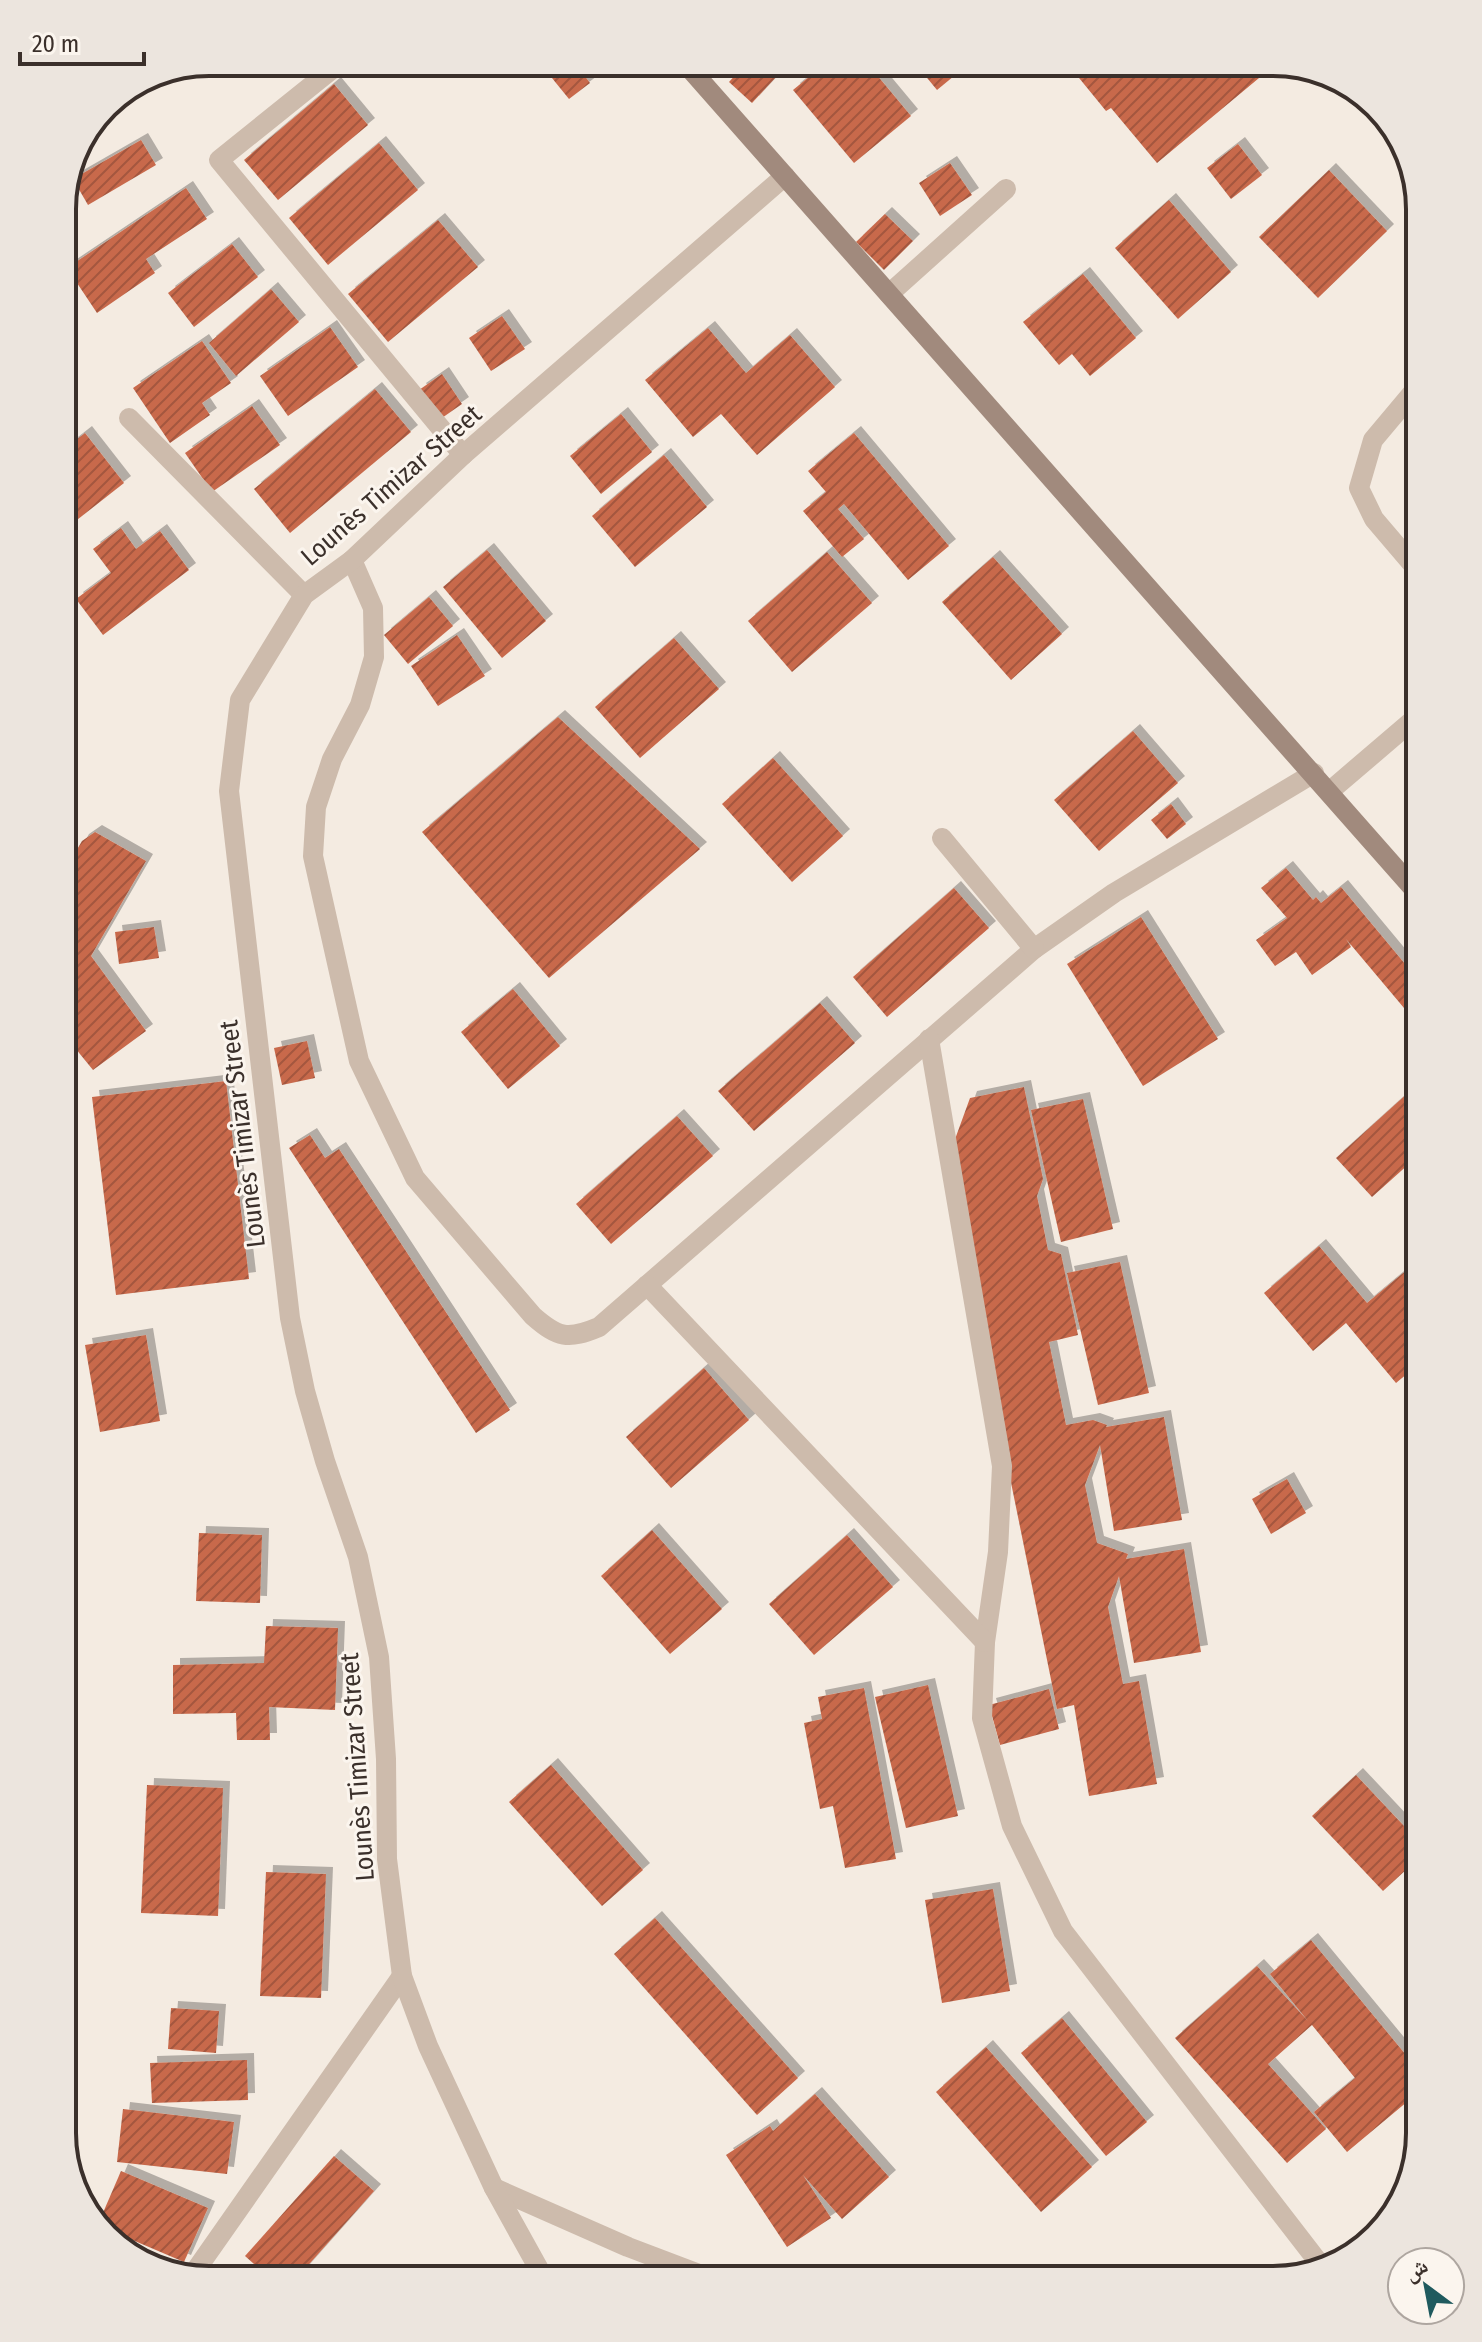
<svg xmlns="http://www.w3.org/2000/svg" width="1482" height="2342" viewBox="0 0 1482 2342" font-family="'Fira Sans Condensed','Noto Naskh Arabic',sans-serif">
  <defs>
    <pattern id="building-hatch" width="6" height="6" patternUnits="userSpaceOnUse" patternTransform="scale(2)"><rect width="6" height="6" fill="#c8694b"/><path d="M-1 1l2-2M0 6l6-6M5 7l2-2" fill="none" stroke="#a4573f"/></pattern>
    <filter id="shadow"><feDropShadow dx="7" dy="-7" stdDeviation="0" flood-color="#0004"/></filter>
  </defs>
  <rect width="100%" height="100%" fill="#f4ebe1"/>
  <g fill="url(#building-hatch)" filter="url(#shadow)">
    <polygon points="238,62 259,62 244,72"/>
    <polygon points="539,62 574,62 590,83 569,99"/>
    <polygon points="747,62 762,62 777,76 752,103 729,82"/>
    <polygon points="827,62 866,62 911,116 854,163 793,90"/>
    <polygon points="914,62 971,62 937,90"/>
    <polygon points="1066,62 1256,62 1265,73 1157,163 1111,108 1106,111"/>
    <polygon points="334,84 368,125 278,200 244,160"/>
    <polygon points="141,140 156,165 88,205 73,179"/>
    <polygon points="379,143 418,190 328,265 289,218"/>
    <polygon points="1238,144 1262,175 1231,199 1207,168"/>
    <polygon points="950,163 972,195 940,216 919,183"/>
    <polygon points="1329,170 1387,231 1318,298 1259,237"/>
    <polygon points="186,188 207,219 146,259 155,273 97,313 67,268"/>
    <polygon points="1169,200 1231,272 1178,319 1115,248"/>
    <polygon points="885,214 913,241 884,270 856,242"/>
    <polygon points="438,220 478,267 388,342 348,294"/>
    <polygon points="232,244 258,277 194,327 168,293"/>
    <polygon points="1083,274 1136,338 1090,376 1072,354 1059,365 1023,322"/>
    <polygon points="271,289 299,322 236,376 209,343"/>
    <polygon points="502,316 525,349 491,371 469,338"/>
    <polygon points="330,327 358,367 288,416 260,376"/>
    <polygon points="708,328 746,373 790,335 835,387 757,455 721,414 693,437 645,380"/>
    <polygon points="202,341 231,383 202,403 210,415 170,443 133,388"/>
    <polygon points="442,374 462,404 439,420 419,390"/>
    <polygon points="375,389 411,432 290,533 254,489"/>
    <polygon points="252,406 280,445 212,492 185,453"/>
    <polygon points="621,414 652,452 601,494 570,456"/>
    <polygon points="85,433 124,483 68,527 62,520 62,451"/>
    <polygon points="854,433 949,546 908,580 844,504 838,509 864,539 842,557 803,511 826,492 808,471"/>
    <polygon points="664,455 707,507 635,567 592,516"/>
    <polygon points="121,528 136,549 160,531 189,570 103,635 76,599 111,573 93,549"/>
    <polygon points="487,550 546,621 502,658 443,587"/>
    <polygon points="827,552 872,603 792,672 748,621"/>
    <polygon points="993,557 1062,634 1011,680 942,602"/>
    <polygon points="429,597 453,626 408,664 384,635"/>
    <polygon points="457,635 485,676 438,706 411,666"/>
    <polygon points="674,638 719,689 640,758 595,707"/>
    <polygon points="558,717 700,849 549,978 422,832"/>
    <polygon points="1133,731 1178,783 1099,851 1054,800"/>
    <polygon points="773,758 843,836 792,882 722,804"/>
    <polygon points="1171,804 1186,824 1167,839 1151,820"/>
    <polygon points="95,832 146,861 91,956 146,1031 93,1070 62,1032 62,875 82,841"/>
    <polygon points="1286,868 1313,900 1316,897 1321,903 1341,887 1420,982 1420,1027 1346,939 1351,947 1312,975 1296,952 1275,966 1256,940 1287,918 1261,888"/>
    <polygon points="954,888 989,928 887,1017 853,977"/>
    <polygon points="1141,917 1218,1039 1143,1086 1067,964"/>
    <polygon points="154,927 159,958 119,964 115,932"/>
    <polygon points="513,989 560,1046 508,1089 461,1032"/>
    <polygon points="820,1003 855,1043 754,1131 718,1091"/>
    <polygon points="307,1041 315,1078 282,1085 274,1048"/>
    <polygon points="226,1081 249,1279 116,1295 92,1097"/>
    <polygon points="1420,1082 1420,1154 1372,1197 1336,1158"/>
    <polygon points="1024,1087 1043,1179 1037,1196 1048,1250 1061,1254 1078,1335 1049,1342 1066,1425 1093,1420 1107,1425 1106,1427 1164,1417 1182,1520 1114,1531 1100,1445 1085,1485 1097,1543 1128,1554 1126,1559 1184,1549 1201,1652 1134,1663 1119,1576 1108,1607 1123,1684 1139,1681 1157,1784 1089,1796 1074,1705 1057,1709 978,1320 950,1153 970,1098"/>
    <polygon points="1083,1099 1113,1229 1061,1242 1031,1110"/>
    <polygon points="677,1116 713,1156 611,1244 576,1204"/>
    <polygon points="310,1135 325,1158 339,1149 510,1410 476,1433 289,1148"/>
    <polygon points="1319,1246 1367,1303 1420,1259 1420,1363 1396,1383 1346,1323 1313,1351 1264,1293"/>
    <polygon points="1120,1262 1149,1393 1098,1405 1067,1273"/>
    <polygon points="146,1335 160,1421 100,1432 85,1345"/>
    <polygon points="704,1368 749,1420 671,1488 626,1437"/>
    <polygon points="1287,1479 1306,1513 1271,1534 1252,1499"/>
    <polygon points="652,1530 722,1609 670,1654 601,1576"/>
    <polygon points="199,1533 262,1535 260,1603 196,1601"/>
    <polygon points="847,1535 893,1587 814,1655 769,1604"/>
    <polygon points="266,1626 338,1628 335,1710 269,1707 270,1740 237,1740 236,1713 173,1714 173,1665 264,1663"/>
    <polygon points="928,1685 958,1816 906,1828 875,1697"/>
    <polygon points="864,1688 896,1859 845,1868 833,1806 820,1809 804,1723 822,1719 818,1697"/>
    <polygon points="1049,1689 1059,1729 1000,1745 989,1705"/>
    <polygon points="551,1765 643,1870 602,1906 509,1802"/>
    <polygon points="1356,1775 1420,1843 1420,1857 1383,1891 1312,1816"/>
    <polygon points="147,1785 223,1788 218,1916 141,1913"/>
    <polygon points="266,1872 326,1874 321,1998 260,1996"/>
    <polygon points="993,1889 1010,1991 942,2003 925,1900"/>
    <polygon points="655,1918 798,2078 757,2115 614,1954"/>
    <polygon points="1311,1940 1420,2072 1420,2091 1347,2152 1314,2112 1355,2078 1312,2025 1268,2064 1326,2129 1287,2163 1175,2038 1257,1966 1308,2021 1270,1974"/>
    <polygon points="171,2008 219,2011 216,2053 168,2049"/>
    <polygon points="1062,2018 1147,2122 1106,2156 1021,2053"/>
    <polygon points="986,2047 1092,2167 1041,2212 936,2092"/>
    <polygon points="247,2060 248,2100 152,2103 150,2063"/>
    <polygon points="815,2094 889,2177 842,2219 803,2175 831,2218 787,2247 726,2155 770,2126 773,2131"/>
    <polygon points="123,2109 234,2122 227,2174 117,2162"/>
    <polygon points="334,2156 374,2191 295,2280 272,2280 245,2256"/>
    <polygon points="121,2171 208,2208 184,2262 102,2227 99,2222"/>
  </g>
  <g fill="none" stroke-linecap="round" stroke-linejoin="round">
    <g stroke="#cdbbac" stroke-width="20">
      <polyline points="341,62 219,160 463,455"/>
      <polyline points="889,294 1006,189"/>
      <polyline points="129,418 304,595"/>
      <path d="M 352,560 L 373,608 L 374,657 L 360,705 L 332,759 L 316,807 L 313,856 L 359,1061 L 415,1178 L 533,1316 C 558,1338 568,1340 599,1327 L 1034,949 L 1114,893 L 1314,773"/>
      <polyline points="1420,573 1374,519 1359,488 1373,440 1420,384"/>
      <polyline points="1330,791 1420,714"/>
      <polyline points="942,838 1034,949"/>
      <polyline points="929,1039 1002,1466 998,1552 985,1642 982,1718 1012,1826 1063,1931 1323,2268"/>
      <polyline points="647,1285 985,1642"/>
      <polyline points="494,2188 628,2247 715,2280"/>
      <polyline points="191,2277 402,1976"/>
      <polyline points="545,2280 494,2188 428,2046 402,1976 387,1859 386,1759 379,1657 358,1557 325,1461 305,1391 290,1318 229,791 240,700 304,595 352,560 463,455 785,176"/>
    </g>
    <polyline stroke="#a18a7d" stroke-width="20" points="684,62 1420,896"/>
  </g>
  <g text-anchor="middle" stroke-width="6" stroke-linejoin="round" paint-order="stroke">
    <g font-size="26" fill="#3b302b" stroke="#fbf5ee">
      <text transform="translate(391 485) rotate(-41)" y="9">Lounès Timizar Street</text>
      <text transform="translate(242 1134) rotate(-97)" y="9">Lounès Timizar Street</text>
      <text transform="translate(357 1767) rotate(-94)" y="9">Lounès Timizar Street</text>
    </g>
  </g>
  <path d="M0 0H1482V2342H0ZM209 76H1273A133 133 0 0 1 1406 209V2133A133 133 0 0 1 1273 2266H209A133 133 0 0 1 76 2133V209A133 133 0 0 1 209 76Z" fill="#ece5de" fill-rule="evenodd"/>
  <path fill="none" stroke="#3b302b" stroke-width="4" d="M209 76H1273A133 133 0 0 1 1406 209V2133A133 133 0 0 1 1273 2266H209A133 133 0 0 1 76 2133V209A133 133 0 0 1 209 76Z"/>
  <g transform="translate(1426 2286) rotate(328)"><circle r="38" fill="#fbf5ee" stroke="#aea6a0" stroke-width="2"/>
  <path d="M0-6L14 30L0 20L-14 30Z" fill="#1f5a5e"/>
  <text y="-12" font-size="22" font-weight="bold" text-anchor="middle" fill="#3b302b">ش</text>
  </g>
  <path d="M20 52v12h124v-12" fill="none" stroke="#3b302b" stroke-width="4"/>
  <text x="32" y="52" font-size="24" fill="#3b302b" stroke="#fbf5ee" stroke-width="6" paint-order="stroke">20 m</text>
</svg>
